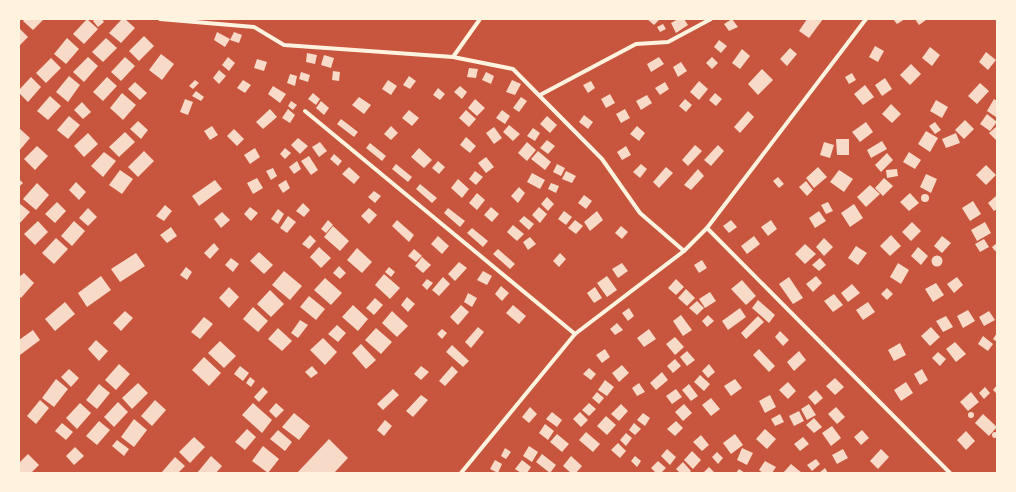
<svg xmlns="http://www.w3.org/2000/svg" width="1016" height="492" viewBox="0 0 1016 492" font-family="Rubik,sans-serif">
  <rect width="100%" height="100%" fill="#c8553d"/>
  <g fill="#f7dbc8">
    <polygon points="25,19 44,19 33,30 23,21"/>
    <polygon points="87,19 98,29 84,44 73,34"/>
    <polygon points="95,19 102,19 104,22 98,27 93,21"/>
    <polygon points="122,19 125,19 135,28 121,43 109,33"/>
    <polygon points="647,19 660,19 654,25"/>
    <polygon points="678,19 684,19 688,25 676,33 671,23"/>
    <polygon points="732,19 738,27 729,31 724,24"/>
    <polygon points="807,19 823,19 809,38 799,31"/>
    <polygon points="893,19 905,19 897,24"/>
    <polygon points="915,19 926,19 926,20 919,25"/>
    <polygon points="663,24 666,29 660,32 657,27"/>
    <polygon points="19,28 28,37 19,46"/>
    <polygon points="217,32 230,39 225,47 214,40"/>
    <polygon points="234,32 242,35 239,43 230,40"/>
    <polygon points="144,36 154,46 139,61 129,51"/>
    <polygon points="67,38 79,49 66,64 54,54"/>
    <polygon points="106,38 117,48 103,62 92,52"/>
    <polygon points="719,40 727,46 721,53 714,47"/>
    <polygon points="875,46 884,51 878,62 869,57"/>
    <polygon points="930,47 940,55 932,66 922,58"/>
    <polygon points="790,48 797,54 787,66 780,59"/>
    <polygon points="742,49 750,56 740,69 732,63"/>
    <polygon points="986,52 996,60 988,70 979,62"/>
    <polygon points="307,53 317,55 315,64 306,62"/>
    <polygon points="161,54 174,64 162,80 149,70"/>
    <polygon points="324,55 334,58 331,68 321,65"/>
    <polygon points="88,57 98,66 84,82 73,72"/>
    <polygon points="125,57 135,66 121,81 111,72"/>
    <polygon points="228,57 235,63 229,71 222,65"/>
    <polygon points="659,57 664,64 651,72 647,64"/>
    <polygon points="712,57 718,63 712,69 706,63"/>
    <polygon points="51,58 61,68 46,83 36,73"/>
    <polygon points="257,59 267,62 264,71 254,68"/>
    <polygon points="681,62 687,71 678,77 673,67"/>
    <polygon points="911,64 921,74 910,85 900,75"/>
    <polygon points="469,68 478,69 476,78 467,77"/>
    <polygon points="762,69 773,80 758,95 748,84"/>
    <polygon points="219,70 226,76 219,84 213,78"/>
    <polygon points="333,71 340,72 339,81 332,80"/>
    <polygon points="301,72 310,75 308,82 299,79"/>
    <polygon points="486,72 494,76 491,84 482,80"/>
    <polygon points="852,73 856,80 849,84 845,77"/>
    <polygon points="290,74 297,76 295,86 287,83"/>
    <polygon points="69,76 80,85 68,102 56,92"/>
    <polygon points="409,76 416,81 410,89 403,85"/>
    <polygon points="31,77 41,87 28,102 19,93 19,90"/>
    <polygon points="107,77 117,86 103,101 93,92"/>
    <polygon points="885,78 892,89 882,96 875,85"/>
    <polygon points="195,80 199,83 193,89 189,86"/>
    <polygon points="243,80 251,85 245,93 237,88"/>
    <polygon points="388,80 397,86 391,95 382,89"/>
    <polygon points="512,80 521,84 515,95 506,92"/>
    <polygon points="591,81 595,88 588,93 583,85"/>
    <polygon points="699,81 708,89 699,100 690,92"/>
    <polygon points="135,82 147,93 140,100 128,89"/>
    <polygon points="665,82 669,89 660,95 655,88"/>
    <polygon points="980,83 989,91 977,104 968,96"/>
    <polygon points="865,85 874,97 863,105 854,94"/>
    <polygon points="273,86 286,94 280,103 268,94"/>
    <polygon points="460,86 467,92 462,99 454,92"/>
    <polygon points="438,88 445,94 440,100 433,95"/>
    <polygon points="196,91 204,97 201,101 192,96"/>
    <polygon points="122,93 136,105 123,120 110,108"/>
    <polygon points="313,93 320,99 316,105 308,99"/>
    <polygon points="715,93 722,99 716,106 709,100"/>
    <polygon points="610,94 615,103 606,108 601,99"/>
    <polygon points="647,95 652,103 641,110 636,101"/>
    <polygon points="50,96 61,106 48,120 37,111"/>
    <polygon points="359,97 371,105 364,114 352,105"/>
    <polygon points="521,97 527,101 519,112 513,108"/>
    <polygon points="185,99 193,102 188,115 180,112"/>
    <polygon points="475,99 485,108 477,116 468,108"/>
    <polygon points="685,99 692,105 686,112 679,106"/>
    <polygon points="994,99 997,101 996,117 987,111"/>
    <polygon points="936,100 948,107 942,118 930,111"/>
    <polygon points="291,101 297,105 293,110 288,106"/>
    <polygon points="321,101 329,108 324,115 316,108"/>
    <polygon points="82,102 91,112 83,119 74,110"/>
    <polygon points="891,104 901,114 892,123 882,114"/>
    <polygon points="270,109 277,117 263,129 256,122"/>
    <polygon points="288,109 295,115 290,123 282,118"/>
    <polygon points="625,109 630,118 621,123 616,114"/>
    <polygon points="409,110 419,118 412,126 402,118"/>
    <polygon points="466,110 476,119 469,127 459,118"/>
    <polygon points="502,110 510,116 505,124 496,118"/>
    <polygon points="748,111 754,117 740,133 734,127"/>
    <polygon points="987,114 997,122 990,131 980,124"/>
    <polygon points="584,115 593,122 588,129 579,122"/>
    <polygon points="69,116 80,125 68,139 57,130"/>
    <polygon points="547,116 557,125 550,133 540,124"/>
    <polygon points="341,119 358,132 354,137 337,124"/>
    <polygon points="965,120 974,129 964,139 955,130"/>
    <polygon points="138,121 148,130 141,139 130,129"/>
    <polygon points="866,122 873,132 860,142 852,132"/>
    <polygon points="935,122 941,130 935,134 929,126"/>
    <polygon points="509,125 520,134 513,141 503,132"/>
    <polygon points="212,126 218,135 210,140 204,131"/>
    <polygon points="391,126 398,133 391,140 384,134"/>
    <polygon points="637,126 645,133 639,141 630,134"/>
    <polygon points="997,126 997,141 989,133"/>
    <polygon points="494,127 502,138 494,144 486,133"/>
    <polygon points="19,128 30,138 19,151"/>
    <polygon points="533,128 540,133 535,141 527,136"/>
    <polygon points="234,129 244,139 237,146 227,136"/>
    <polygon points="926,131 938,138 930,152 918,144"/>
    <polygon points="125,132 135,142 119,157 109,147"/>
    <polygon points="88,133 98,144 84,157 74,146"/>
    <polygon points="956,133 960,143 946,148 942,139"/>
    <polygon points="466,137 476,146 470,153 460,145"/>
    <polygon points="298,138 308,146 300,154 291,145"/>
    <polygon points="836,139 849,139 849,155 837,155"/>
    <polygon points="547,140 555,146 548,154 540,148"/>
    <polygon points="882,141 887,149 871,158 867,150"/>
    <polygon points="320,142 327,151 319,157 312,147"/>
    <polygon points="527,142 536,150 527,161 518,153"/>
    <polygon points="824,142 834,145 830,158 820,155"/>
    <polygon points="370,143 386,156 382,161 366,148"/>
    <polygon points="695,145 702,151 688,166 682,160"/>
    <polygon points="718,145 724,151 711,166 704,160"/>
    <polygon points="37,146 48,156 35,170 24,159"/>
    <polygon points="626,146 631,155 622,160 617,152"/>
    <polygon points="255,148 260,157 250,164 244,155"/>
    <polygon points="285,148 291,153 285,159 280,154"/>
    <polygon points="419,148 432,160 424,168 411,157"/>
    <polygon points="144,151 154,161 138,177 128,167"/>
    <polygon points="538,151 551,162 545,170 531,159"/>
    <polygon points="104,152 116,161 103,177 91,166"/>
    <polygon points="909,152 921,160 915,169 903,162"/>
    <polygon points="887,153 893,160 881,172 875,165"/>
    <polygon points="334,154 342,161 338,166 330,159"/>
    <polygon points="309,156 318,170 311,175 301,161"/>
    <polygon points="486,157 494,167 486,173 478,163"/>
    <polygon points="297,161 301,169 294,174 289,167"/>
    <polygon points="438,161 445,167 439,174 432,168"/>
    <polygon points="396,164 412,177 408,182 392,169"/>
    <polygon points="557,164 565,168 561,176 553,172"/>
    <polygon points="641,164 647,169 640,178 633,172"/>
    <polygon points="986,165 996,175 986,185 976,175"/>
    <polygon points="349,167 360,177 354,184 342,174"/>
    <polygon points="666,167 673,173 659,188 653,182"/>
    <polygon points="818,167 827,177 814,188 806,178"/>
    <polygon points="273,168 277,176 271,180 266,171"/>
    <polygon points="698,169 704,176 691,190 684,185"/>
    <polygon points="897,169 898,176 887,178 886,170"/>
    <polygon points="120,170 133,179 122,194 109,185"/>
    <polygon points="839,170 853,179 844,192 830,182"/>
    <polygon points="475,171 483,177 476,185 469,179"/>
    <polygon points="566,171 576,176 572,183 562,179"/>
    <polygon points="532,173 545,180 540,189 527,182"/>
    <polygon points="926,174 937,179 931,193 920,187"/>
    <polygon points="778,177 784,184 779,188 773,181"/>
    <polygon points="257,178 263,188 253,194 247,183"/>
    <polygon points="884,178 893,186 883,196 875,188"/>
    <polygon points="19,179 23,183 19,187"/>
    <polygon points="458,179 469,189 462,198 451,188"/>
    <polygon points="215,180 222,189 199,206 192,196"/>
    <polygon points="286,180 290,188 283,193 278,185"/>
    <polygon points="806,181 813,190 807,196 799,187"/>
    <polygon points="76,182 86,192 79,200 69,190"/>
    <polygon points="37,183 49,195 36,210 23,199"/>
    <polygon points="551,183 559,186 556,193 548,189"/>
    <polygon points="420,184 437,198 432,203 416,189"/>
    <polygon points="870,185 880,194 866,207 857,197"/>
    <polygon points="519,187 525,193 518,203 511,196"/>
    <polygon points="374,191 381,196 375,203 368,197"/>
    <polygon points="477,193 485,200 477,210 469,203"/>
    <polygon points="910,193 919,203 909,211 900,202"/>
    <circle cx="925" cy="198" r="4"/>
    <polygon points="584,195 592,201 586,209 578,203"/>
    <polygon points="996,196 997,197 997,209 994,211 988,203"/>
    <polygon points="547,197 554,204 548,211 541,204"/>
    <polygon points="973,201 981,214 970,221 962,208"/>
    <polygon points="57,202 66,211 55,223 45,214"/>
    <polygon points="828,202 833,211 826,214 821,205"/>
    <polygon points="19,203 30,212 19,224"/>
    <polygon points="303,203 310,210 304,217 296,211"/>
    <polygon points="854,204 863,218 850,227 841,213"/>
    <polygon points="165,205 172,211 164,221 156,216"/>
    <polygon points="250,207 258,213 251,221 244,214"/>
    <polygon points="491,207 499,214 492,222 484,215"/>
    <polygon points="539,207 547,214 540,223 532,215"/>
    <polygon points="88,208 97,217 88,226 79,218"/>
    <polygon points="369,208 377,215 369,224 361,216"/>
    <polygon points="448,208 465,221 460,227 444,213"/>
    <polygon points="278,209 284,214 278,224 271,219"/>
    <polygon points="564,211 572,217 566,225 558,219"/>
    <polygon points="597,211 603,220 590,231 584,222"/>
    <polygon points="819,211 826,221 815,228 809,218"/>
    <polygon points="222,212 230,220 221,228 214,219"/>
    <polygon points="288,216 296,222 287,233 280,228"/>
    <polygon points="524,216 534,224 529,230 519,221"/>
    <polygon points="328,220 333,225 326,233 321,229"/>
    <polygon points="397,220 414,235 409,242 392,226"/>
    <polygon points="575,220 583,226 576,234 568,228"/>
    <polygon points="731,220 737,227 729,233 723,226"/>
    <polygon points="771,220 777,229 768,236 761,227"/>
    <polygon points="38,221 48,232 35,245 24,234"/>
    <polygon points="74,221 85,231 72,246 61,236"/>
    <polygon points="912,222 921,231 911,241 902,232"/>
    <polygon points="985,222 991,233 977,241 971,230"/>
    <polygon points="513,225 524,234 517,241 507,232"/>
    <polygon points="333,226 349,241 340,251 324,237"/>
    <polygon points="621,226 628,232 622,239 615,233"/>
    <polygon points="171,227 177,236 167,243 160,235"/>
    <polygon points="472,228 488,241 483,247 467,233"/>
    <polygon points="310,235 316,241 309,249 302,244"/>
    <polygon points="891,235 901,246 890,256 880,246"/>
    <polygon points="438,236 449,246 442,254 431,244"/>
    <polygon points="754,236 760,244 747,254 741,246"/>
    <polygon points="942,236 951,243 942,253 934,246"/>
    <polygon points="530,237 536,244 528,250 523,242"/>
    <polygon points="56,238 68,249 54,264 42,253"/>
    <polygon points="824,238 833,247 824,256 816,247"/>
    <polygon points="984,239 989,247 980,252 975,244"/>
    <polygon points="214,243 219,249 210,259 204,253"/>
    <polygon points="997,243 997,250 995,251 992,247"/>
    <polygon points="805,244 816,254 805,264 795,254"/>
    <polygon points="856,246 867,253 858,265 848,258"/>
    <polygon points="319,247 331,258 321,268 310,257"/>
    <polygon points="918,247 928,256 921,265 911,256"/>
    <polygon points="357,248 372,262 362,273 347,260"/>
    <polygon points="414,249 422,256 416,262 408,256"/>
    <polygon points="498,249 515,264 510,269 493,254"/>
    <polygon points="259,252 273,265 264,274 250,261"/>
    <polygon points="136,253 145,266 120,282 111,269"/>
    <polygon points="560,253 566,259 559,267 553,261"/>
    <circle cx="937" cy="261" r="5.5"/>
    <polygon points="422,257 431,265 423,273 415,266"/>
    <polygon points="231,258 239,264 233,272 225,265"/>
    <polygon points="820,258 826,265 819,271 812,265"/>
    <polygon points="702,260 707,268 699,273 694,265"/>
    <polygon points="459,262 467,268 455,281 448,274"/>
    <polygon points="622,263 628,271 618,278 612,269"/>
    <polygon points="898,263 909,270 901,284 890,277"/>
    <polygon points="339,266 346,273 340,279 333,273"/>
    <polygon points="186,267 192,272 187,280 180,275"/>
    <polygon points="389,267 395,272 391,277 385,272"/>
    <polygon points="284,271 302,286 290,300 272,285"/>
    <polygon points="483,271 492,276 487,285 477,280"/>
    <polygon points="24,273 34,283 21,298 19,296 19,277"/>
    <polygon points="384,274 400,288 390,299 375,285"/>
    <polygon points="101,276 111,290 87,307 78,293"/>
    <polygon points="607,276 617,290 607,297 597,283"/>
    <polygon points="816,276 822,283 813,292 806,284"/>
    <polygon points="443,277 450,284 439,296 432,290"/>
    <polygon points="789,277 803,298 793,304 779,284"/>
    <polygon points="957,277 963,285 954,293 947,284"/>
    <polygon points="325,278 342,293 331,305 314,290"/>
    <polygon points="427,279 433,283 427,290 422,285"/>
    <polygon points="676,279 684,287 676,295 668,288"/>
    <polygon points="742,280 756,296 746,305 731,289"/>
    <polygon points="936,283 944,295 933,302 925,289"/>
    <polygon points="852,284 860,293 848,302 841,293"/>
    <polygon points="501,286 509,293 502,301 495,294"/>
    <polygon points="229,287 239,297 229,308 219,298"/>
    <polygon points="595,287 602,298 594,303 587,293"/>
    <polygon points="887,288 893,294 887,300 881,294"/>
    <polygon points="686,289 695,298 687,306 678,298"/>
    <polygon points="270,290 284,304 271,317 257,304"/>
    <polygon points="710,292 716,301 705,308 699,299"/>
    <polygon points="468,293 477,298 472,307 464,302"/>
    <polygon points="834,294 843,305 833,312 824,301"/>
    <polygon points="309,296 325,309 316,320 300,307"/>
    <polygon points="407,297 415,304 408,312 401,305"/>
    <polygon points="375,298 383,305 374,315 366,308"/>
    <polygon points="758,300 775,315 769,323 752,308"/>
    <polygon points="697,301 704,308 697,315 689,308"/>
    <polygon points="65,302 75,314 55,331 45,319"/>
    <polygon points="868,302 875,312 863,320 856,310"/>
    <polygon points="353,305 368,319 358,331 342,317"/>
    <polygon points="461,305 469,312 458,325 450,317"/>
    <polygon points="513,305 526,316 519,324 506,313"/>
    <polygon points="253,307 268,321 258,332 243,319"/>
    <polygon points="629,308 634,316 628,321 622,313"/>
    <polygon points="740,308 746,317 728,330 722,321"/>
    <polygon points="968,310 975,321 963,328 957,316"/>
    <polygon points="125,311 133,318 121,331 113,323"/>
    <polygon points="392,311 408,326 397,337 382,323"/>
    <polygon points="989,311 995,320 984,326 979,317"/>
    <polygon points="681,315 692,330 683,336 673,321"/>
    <polygon points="708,315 714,321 707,327 702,321"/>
    <polygon points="758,316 764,322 746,339 741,333"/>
    <polygon points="946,316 953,327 943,332 936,321"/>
    <polygon points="204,317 213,324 200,339 191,332"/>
    <polygon points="300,320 308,325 298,338 291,333"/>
    <polygon points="617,323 623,330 615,335 610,329"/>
    <polygon points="337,325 346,333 338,342 328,334"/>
    <polygon points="478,327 484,332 471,348 465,342"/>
    <polygon points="931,327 940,337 930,346 921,336"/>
    <polygon points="278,328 292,341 282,351 268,339"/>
    <polygon points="376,328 392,342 381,354 365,340"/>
    <polygon points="442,329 447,333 442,339 437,334"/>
    <polygon points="649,329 656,339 644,347 637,338"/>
    <polygon points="33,330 40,340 20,355 19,353 19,340"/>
    <polygon points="780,331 789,340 783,346 775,337"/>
    <polygon points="997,333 997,342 993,339"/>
    <polygon points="983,336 993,344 988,351 978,344"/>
    <polygon points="675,337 684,347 675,355 666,344"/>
    <polygon points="323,338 337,352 325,365 310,350"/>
    <polygon points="96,340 108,351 99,361 88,349"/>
    <polygon points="220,341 236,356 224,368 208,353"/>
    <polygon points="955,342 966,354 956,362 946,349"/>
    <polygon points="900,343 906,355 894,361 888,350"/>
    <polygon points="361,344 376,360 366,369 352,353"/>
    <polygon points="452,345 469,361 463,367 446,352"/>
    <polygon points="605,349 610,357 602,363 596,355"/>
    <polygon points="759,349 775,366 769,372 753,355"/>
    <polygon points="687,351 695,360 687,366 680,357"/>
    <polygon points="799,351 806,360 794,371 787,362"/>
    <polygon points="938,352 946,359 940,366 932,358"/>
    <polygon points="204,357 221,373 209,386 192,370"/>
    <polygon points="675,359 681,366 673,373 667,366"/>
    <polygon points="119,364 130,374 116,390 105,380"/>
    <polygon points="709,364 715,372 708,378 702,371"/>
    <polygon points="622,365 629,373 619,382 612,373"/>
    <polygon points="240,366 249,373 243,381 234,374"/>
    <polygon points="312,366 318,373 311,378 305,372"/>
    <polygon points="421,366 429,372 421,380 414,374"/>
    <polygon points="452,366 458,372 445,386 439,381"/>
    <polygon points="589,368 596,374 591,380 583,374"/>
    <polygon points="69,369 79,378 71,387 61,377"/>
    <polygon points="922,369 928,380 920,385 914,374"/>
    <polygon points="662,372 668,380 656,390 650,383"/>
    <polygon points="700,375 710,384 704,391 694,382"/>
    <polygon points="250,377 255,381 251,387 246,383"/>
    <polygon points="835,378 844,387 835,395 826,386"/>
    <polygon points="56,379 68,389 54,407 42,398"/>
    <polygon points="735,379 742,388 731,396 724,386"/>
    <polygon points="605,380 614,387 607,396 598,390"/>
    <polygon points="788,382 796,391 788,399 779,390"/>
    <polygon points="906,382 913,393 901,401 894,390"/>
    <polygon points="138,383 148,393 132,409 122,398"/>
    <polygon points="639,383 645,392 637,396 632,388"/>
    <polygon points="99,384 110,393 97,409 86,400"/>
    <polygon points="689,384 698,396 691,401 682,390"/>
    <polygon points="997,385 997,394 993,390"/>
    <polygon points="263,387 268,392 259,402 254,397"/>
    <polygon points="985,387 990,393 984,399 979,393"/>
    <polygon points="393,389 399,395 383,410 377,404"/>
    <polygon points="676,389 682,397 672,404 666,396"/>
    <polygon points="816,390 823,398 815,405 808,397"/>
    <polygon points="597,392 604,398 599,404 592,398"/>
    <polygon points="971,392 979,402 968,411 960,402"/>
    <polygon points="421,395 428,400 413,417 406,411"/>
    <polygon points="770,395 776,407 765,413 759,401"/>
    <polygon points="711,398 720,409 711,416 702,405"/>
    <polygon points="40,400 49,408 36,424 27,416"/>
    <polygon points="155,400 166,410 152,426 141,416"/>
    <polygon points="118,402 128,412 114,427 104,417"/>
    <polygon points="80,403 91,413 77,429 66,418"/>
    <polygon points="253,403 272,420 262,433 242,415"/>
    <polygon points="276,403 284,410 276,418 269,411"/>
    <polygon points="589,403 596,409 589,416 582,410"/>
    <polygon points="621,404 628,411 619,421 611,414"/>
    <polygon points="684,404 692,413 683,421 675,412"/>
    <polygon points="809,404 816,415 807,420 801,409"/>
    <polygon points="530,407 537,414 529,423 522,417"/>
    <polygon points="836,407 845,417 837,424 828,414"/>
    <polygon points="799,411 804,421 794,426 789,416"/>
    <circle cx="971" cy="415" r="3"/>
    <polygon points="552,412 562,420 557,427 546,419"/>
    <polygon points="580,412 588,420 581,427 573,419"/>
    <polygon points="294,413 310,426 299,440 282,427"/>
    <polygon points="643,413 650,418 645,426 637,420"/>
    <polygon points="780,414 784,422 775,426 771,419"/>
    <polygon points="983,414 997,427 989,436 975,423"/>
    <polygon points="606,416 616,425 607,435 597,426"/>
    <polygon points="814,418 822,427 814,433 806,425"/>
    <polygon points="134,419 147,430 134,447 121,437"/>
    <polygon points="385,420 392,426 384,436 377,430"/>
    <polygon points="99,421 110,430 97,445 86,436"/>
    <polygon points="676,421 683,428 675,436 667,429"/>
    <polygon points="62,423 73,432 66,440 55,431"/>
    <polygon points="634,423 641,429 635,435 629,430"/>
    <polygon points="545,424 554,431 548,440 539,433"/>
    <polygon points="832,426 841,438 831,446 822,433"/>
    <polygon points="247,429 256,437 245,450 235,442"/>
    <polygon points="765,429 776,439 767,449 756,439"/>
    <polygon points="278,430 292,442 285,451 270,439"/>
    <polygon points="862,430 869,438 861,445 854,437"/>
    <polygon points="966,431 975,441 966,450 957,440"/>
    <polygon points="586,432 600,444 593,452 579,440"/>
    <circle cx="995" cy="435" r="3"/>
    <polygon points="626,433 632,438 626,446 620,440"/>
    <polygon points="557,434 569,444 562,452 550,442"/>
    <polygon points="735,434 743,445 731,454 723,443"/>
    <polygon points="701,435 709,445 702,451 693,442"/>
    <polygon points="194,437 205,447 190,463 179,452"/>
    <polygon points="803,437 809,444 800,451 794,444"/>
    <polygon points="329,439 348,458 334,473 297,473"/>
    <polygon points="117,440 129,449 124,456 112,446"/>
    <polygon points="618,443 626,451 620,458 611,450"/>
    <polygon points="263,446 279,459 268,473 252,461"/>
    <polygon points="529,446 538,452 532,462 523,456"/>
    <polygon points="75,447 84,456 74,465 66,456"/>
    <polygon points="505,448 511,452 506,459 501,456"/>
    <polygon points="742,448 753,453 747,465 737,460"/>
    <polygon points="667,449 676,457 670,465 661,456"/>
    <polygon points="843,449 848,458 837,464 832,455"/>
    <polygon points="881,449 889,457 878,469 870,461"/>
    <polygon points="692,451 701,460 693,469 684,460"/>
    <polygon points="717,452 723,458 718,464 712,457"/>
    <polygon points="28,454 39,465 31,473 19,473 19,463"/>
    <polygon points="542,454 556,465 550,473 536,462"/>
    <polygon points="211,456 222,466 216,473 197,473"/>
    <polygon points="571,456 582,466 576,473 571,473 563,466"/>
    <polygon points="635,456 641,461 637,467 631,461"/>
    <polygon points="175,457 185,466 178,473 161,473"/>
    <polygon points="816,459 820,464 812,471 807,465"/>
    <polygon points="495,460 502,464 498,473 490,469"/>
    <polygon points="522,460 531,467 527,473 521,473 515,469"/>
    <polygon points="658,461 666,468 661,473 656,473 651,468"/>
    <polygon points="765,461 776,467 772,473 763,473 759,470"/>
    <polygon points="683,462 691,471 689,473 680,473 676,469"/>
    <polygon points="791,464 802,473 783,473"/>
    <polygon points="709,467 715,473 703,473"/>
    <polygon points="825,468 828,473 819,473"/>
    <polygon points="739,469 745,473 736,473"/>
  </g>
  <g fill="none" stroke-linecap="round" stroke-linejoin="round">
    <g stroke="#fff3e0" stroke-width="4">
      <polyline points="160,19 254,27 284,45 453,57 513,69 602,159 640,213 684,251"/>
      <polyline points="453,57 480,19"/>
      <polyline points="540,95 636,44 668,42 711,19"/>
      <polyline points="305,111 575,334"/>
      <polyline points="707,228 950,473"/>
      <polyline points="461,473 575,334 684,251 707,228 866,19"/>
    </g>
  </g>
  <rect width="1016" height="492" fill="none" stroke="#fff3e0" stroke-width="40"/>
</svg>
